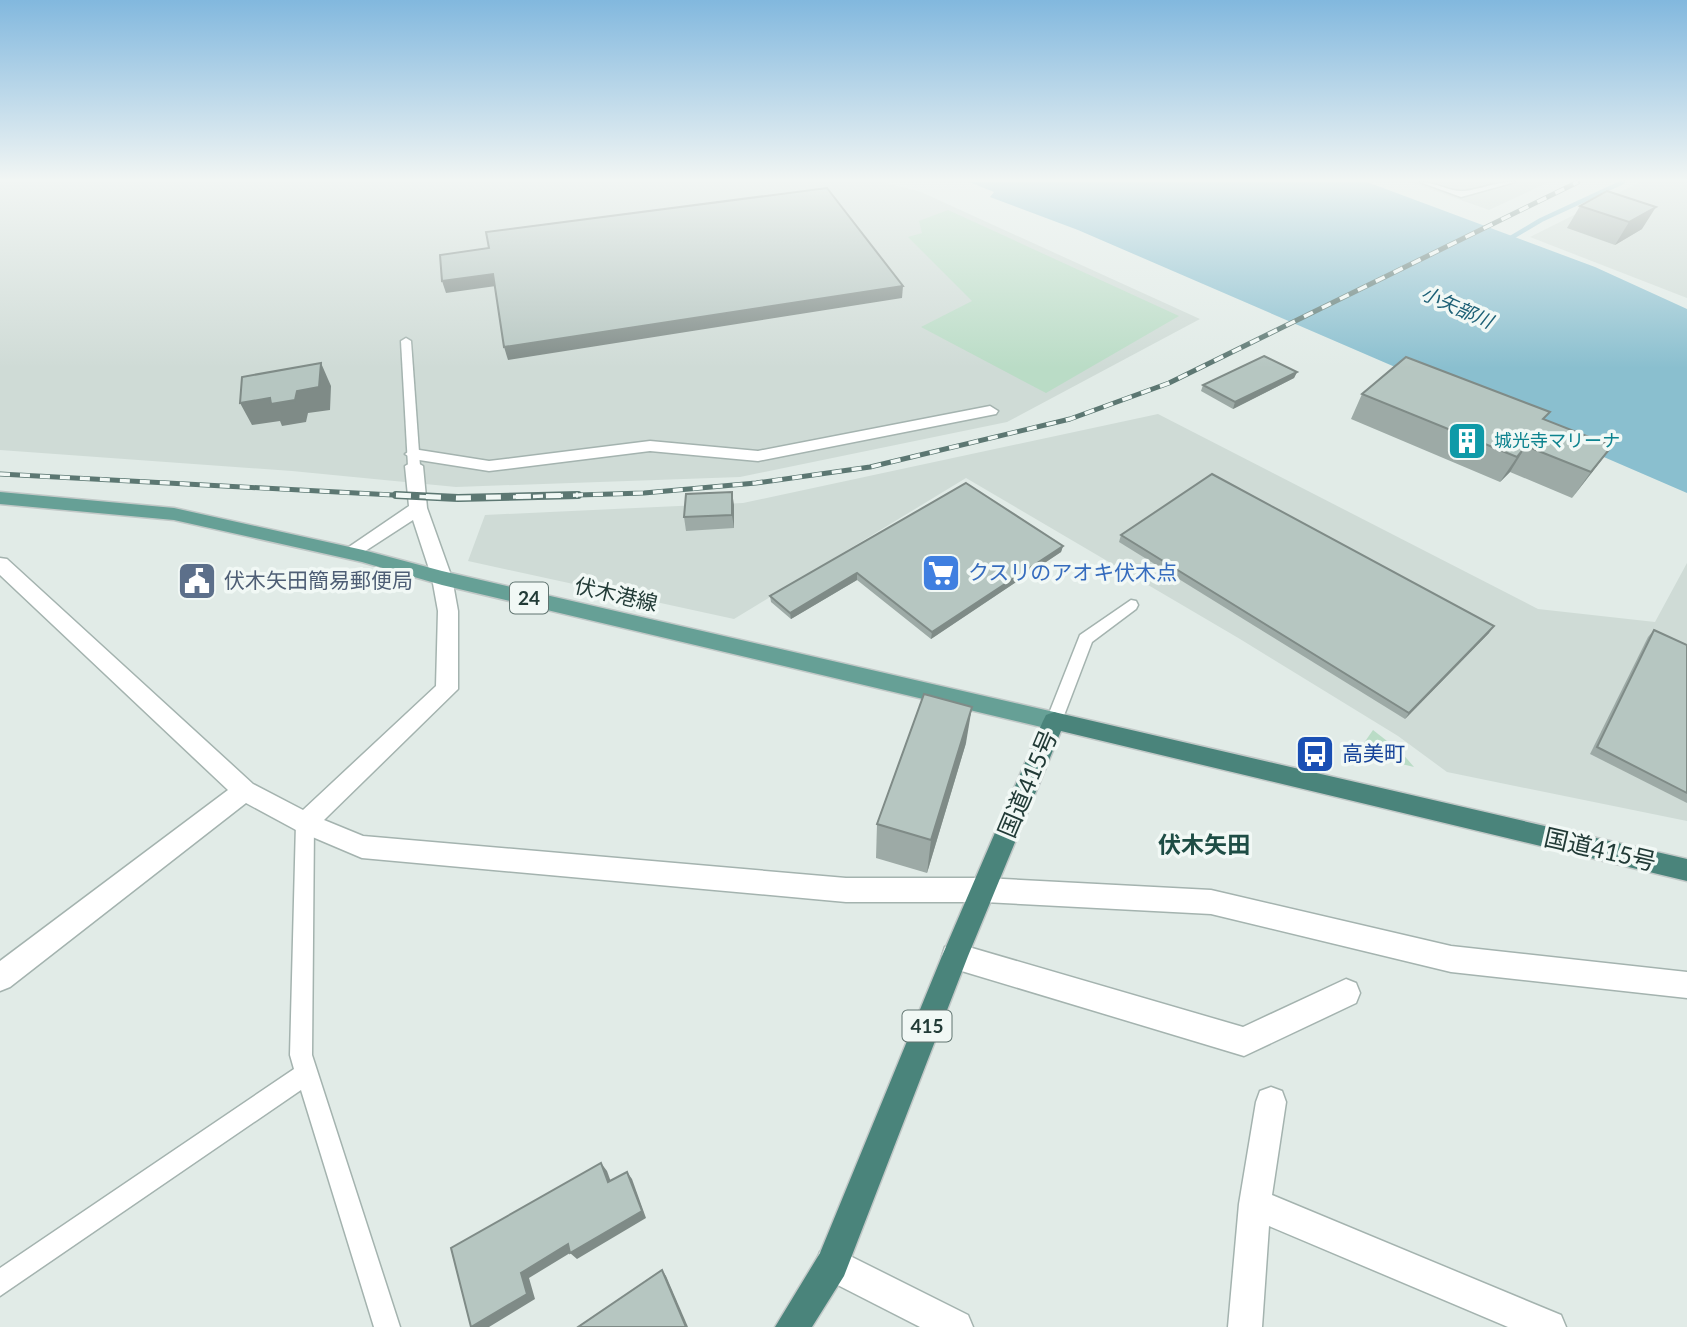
<svg xmlns="http://www.w3.org/2000/svg" width="1687" height="1327" viewBox="0 0 1687 1327" font-family="Lato,'Noto Sans JP',sans-serif">
  <rect width="100%" height="100%" fill="#e1ebe7"/>
  <g fill="#cfdbd6">
    <polygon points="0,182 883,182 921,192 1200,319 1007,422 740,477 456,487 292,471 0,450"/>
    <polygon points="1410,182 1549,182 1489,210"/>
    <polygon points="1640,182 1687,182 1687,298 1530,237"/>
    <polygon points="1158,414 1538,609 1655,622 1687,563 1687,821 1447,772 1398,736 1240,639 966,478 734,619 468,561 485,515 743,503"/>
  </g>
  <g fill="#badcc6">
    <polygon points="948,210 1179,316 1046,393 921,327 972,301 908,237 922,233 919,221"/>
    <polygon points="1373,730 1401,752 1414,767 1357,753"/>
  </g>
  <polygon fill="#8abfcf" points="969,182 1367,182 1595,267 1687,309 1687,493 1078,230 990,197 994,192"/>
  <g fill="none" stroke-linecap="round" stroke-linejoin="round">
    <polyline stroke="#8abfcf" stroke-width="4.5" points="1504,242 1541,220 1623,182"/>
    <g stroke="#a4b3af" stroke-width="3">
      <g id="service">
        <path d="M 1420,182 C 1435,182 1450,192 1464,191 C 1482,189 1497,181 1515,182 L 1461,197 Z"/>
        <polygon points="406,338 411,341 420,466 414,470 408,466 401,341"/>
        <polygon points="1131,600 1136,601 1138,605 1136,609 1092,642 1060,726 1048,726 1046,721 1080,635"/>
        <polygon points="305,815 311,817 314,823 312,1055 400,1327 374,1327 301,1090 0,1296 0,1268 294,1069 290,1055 296,823 299,817"/>
      </g>
    </g>
    <g stroke="#a4b3af" stroke-width="3">
      <polygon id="pedestrian" points="990,406 998,411 996,414 758,461 650,451 489,471 413,459 405,454 413,449 489,461 650,441 758,451"/>
    </g>
    <g stroke="#a4b3af" stroke-width="3">
      <g id="minor">
        <polygon points="414,461 423,466 427,508 452,578 458,611 458,689 324,820 363,836 846,878 984,878 1211,890 1451,946 1687,972 1687,998 1451,972 1211,914 984,902 846,902 362,858 296,830 246,803 10,987 0,991 0,961 228,790 0,575 0,558 7,559 253,784 303,810 436,686 438,611 432,578 413,520 356,557 342,557 340,553 409,506 405,466"/>
        <polygon points="955,943 1243,1027 1346,979 1356,983 1360,993 1356,1003 1244,1056 955,969 945,965 942,956 945,947"/>
        <polygon points="1271,1087 1282,1091 1286,1102 1272,1195 1561,1315 1566,1327 1508,1327 1269,1226 1262,1327 1228,1327 1239,1204 1256,1102 1260,1091"/>
        <polygon points="832,1247 968,1315 973,1327 920,1327 820,1276 815,1264 820,1252"/>
      </g>
    </g>
    <g stroke="#c1c8c7" stroke-width="3">
      <polygon id="primary" points="0,492 174,508 363,550 442,571 1054,712 1062,715 1065,721 1062,727 1054,730 442,585 362,562 174,520 0,504"/>
    </g>
    <g stroke="#c1c8c7" stroke-width="3">
      <polygon id="trunk" points="1054,712 1687,859 1687,881 1061,731 968,956 844,1276 812,1327 775,1327 820,1253 942,956 1043,721 1046,715"/>
    </g>
    <use href="#service" fill="#fff" fill-rule="evenodd"/>
    <use href="#pedestrian" fill="#fff" fill-rule="evenodd"/>
    <use href="#minor" fill="#fff" fill-rule="evenodd"/>
    <use href="#primary" fill="#66a096" fill-rule="evenodd"/>
    <use href="#trunk" fill="#4a847b" fill-rule="evenodd"/>
    <g stroke="#5c7772" stroke-width="5">
      <g id="rail-far1">
        <polyline points="0,474 430,497"/>
        <polyline points="513,497 644,493 756,483 870,467 1070,419 1169,383 1578,182"/>
      </g>
    </g>
    <g stroke="#5c7772" stroke-width="8">
      <polyline id="rail" points="396,495 458,498 578,495"/>
    </g>
    <use href="#rail-far1" stroke="#f1f8f5" stroke-width="3.5" stroke-dasharray="10" stroke-linecap="butt"/>
    <use href="#rail" stroke="#f1f8f5" stroke-width="5" stroke-dasharray="15" stroke-linecap="butt"/>
  </g>
  <g fill="#9daaa6">
    <polygon points="1607,191 1642,229 1615,245 1567,228 1580,206"/>
    <polygon points="1297,372 1294,378 1233,409 1201,391 1203,385"/>
    <polygon points="1362,394 1545,420 1593,471 1572,498 1510,472 1500,482 1351,419"/>
    <polygon points="966,483 1063,546 1061,552 931,639 857,580 791,619 771,602 770,596"/>
    <polygon points="734,505 734,528 686,531 684,517"/>
    <polygon points="1121,535 1489,633 1405,719 1119,542"/>
    <polygon points="1654,630 1687,645 1687,803 1590,754 1648,637"/>
    <polygon points="966,743 927,873 876,858 877,824"/>
  </g>
  <g fill="#7f8b87">
    <polygon points="1656,207 1642,229 1615,245 1629,222"/>
    <polygon points="493,274 496,286 446,293 442,281"/>
    <polygon points="903,286 902,298 508,360 504,347"/>
    <polygon points="321,363 331,386 330,410 308,413 306,422 282,426 280,421 252,425 240,403 297,391"/>
    <polygon points="1297,372 1294,378 1233,409 1235,402"/>
    <polygon points="1526,446 1510,472 1500,482 1517,457"/>
    <polygon points="1612,446 1593,471 1572,498 1591,472"/>
    <polygon points="732,492 734,505 734,528 732,515"/>
    <polygon points="1063,546 1061,552 931,639 932,632"/>
    <polygon points="857,573 857,580 791,619 790,613"/>
    <polygon points="1494,626 1489,633 1405,719 1409,713"/>
    <polygon points="972,707 966,743 927,873 931,840"/>
    <polygon points="601,1163 607,1171 614,1190 608,1182"/>
    <polygon points="627,1172 632,1179 646,1218 577,1259 570,1253 529,1278 535,1299 489,1327 472,1327 521,1273"/>
    <polygon points="662,1270 666,1276 688,1327 686,1327"/>
  </g>
  <g fill="#b6c6c1" stroke="#7f8b87" stroke-width="2">
    <polygon points="827,188 903,286 504,347 493,274 442,281 440,255 489,248 486,232"/>
    <polygon points="1607,191 1656,207 1629,222 1580,206"/>
    <polygon points="1264,356 1297,372 1235,402 1203,385"/>
    <polygon points="1406,357 1550,412 1543,419 1612,446 1591,472 1526,446 1517,457 1362,394"/>
    <polygon points="321,363 319,387 297,391 295,400 271,404 270,398 240,403 242,377"/>
    <polygon points="1212,474 1494,626 1409,713 1121,535"/>
    <polygon points="966,483 1063,546 932,632 857,573 790,613 770,596"/>
    <polygon points="732,492 732,515 684,517 686,494"/>
    <polygon points="1654,630 1687,645 1687,793 1597,747"/>
    <polygon points="924,694 972,707 931,840 877,824"/>
    <polygon points="601,1163 608,1182 627,1172 642,1211 570,1253 568,1244 521,1273 527,1294 471,1327 451,1248"/>
    <polygon points="662,1270 686,1327 578,1327"/>
  </g>
  <linearGradient id="sky" x2="0" y2="1"><stop stop-color="#82b8de"/><stop offset="0.49" stop-color="#f2f6f4"/><stop offset="1" stop-color="#f2f6f4" stop-opacity="0"/></linearGradient>
  <rect width="1687" height="368" fill="url(#sky)"/>
  <defs>
    <g id="building-square" transform="scale(2.0125)"><rect x="-9" y="-9" width="18" height="18" rx="4" fill="#0f9aa8" stroke="#f1f8f5"/><path d="M-4-6H4V6H1V3H-1V6H-4ZM-2.5-4.3h1.7v1.8h-1.7ZM.8-4.3h1.7v1.8H.8ZM-2.5-1h1.7V.8h-1.7ZM.8-1h1.7V.8H.8Z" fill="#fff"/></g>
    <g id="supermarket-square" transform="scale(2.0125)"><rect x="-9" y="-9" width="18" height="18" rx="4" fill="#3f7fe0" stroke="#f1f8f5"/><path d="M-6-5.5h2.5l.6 2H6L4.5 2H-2.5L-4.4-4H-6ZM-1.5 3.2a1.3 1.3 0 1 0 .1 0ZM3 3.2a1.3 1.3 0 1 0 .1 0Z" fill="#fff"/></g>
    <g id="civic-square" transform="scale(2.0125)"><rect x="-9" y="-9" width="18" height="18" rx="4" fill="#5c6f8a" stroke="#f1f8f5"/><path d="M-.6-6.5H3V-4.5H.6V-3L4-1V1h2V6H-6V1h2V-1L-.6-3ZM-1.2 2.5V6h2.4V2.5Z" fill="#fff"/></g>
    <g id="bus-square" transform="scale(2.0125)"><rect x="-9" y="-9" width="18" height="18" rx="4" fill="#1a4fb4" stroke="#f1f8f5"/><path d="M-5-6H5V4H4V6H2V4H-2V6H-4V4H-5ZM-3.5-4V0h7V-4ZM-3.5 1.2v1.5H-2V1.2ZM2 1.2v1.5H3.5V1.2Z" fill="#fff"/></g>
  </defs>
  <g fill-rule="evenodd">
    <use href="#building-square" x="1467" y="441"/>
    <use href="#supermarket-square" x="941" y="573"/>
    <use href="#civic-square" x="197" y="581"/>
    <use href="#bus-square" x="1315" y="754"/>
  </g>
  <g text-anchor="middle" stroke-width="7" stroke-linejoin="round" paint-order="stroke">
    <g font-size="18" fill="#0d838f" stroke="#f1f8f5" text-anchor="start">
      <text x="1494" y="447">城光寺マリーナ</text>
    </g>
    <g font-size="19" font-style="italic" fill="#1d6076" stroke="#f1f8f5">
      <text transform="translate(1457 307) rotate(24)" y="7">小矢部川</text>
    </g>
    <g fill="#f1f8f5" stroke="#607470" stroke-width="2">
      <rect x="510" y="582.5" width="38" height="31" rx="5"/>
      <rect x="902.5" y="1010.5" width="49" height="31" rx="5"/>
    </g>
    <g font-size="19" font-weight="bold" fill="#223b37">
      <text x="529" y="605">24</text>
      <text x="927" y="1033">415</text>
    </g>
    <g font-size="21" fill="#366cbe" stroke="#f1f8f5" text-anchor="start">
      <text x="968" y="580">クスリのアオキ伏木点</text>
    </g>
    <g font-size="21" fill="#4e5e75" stroke="#f1f8f5" text-anchor="start">
      <text x="224" y="588">伏木矢田簡易郵便局</text>
    </g>
    <g font-size="21" fill="#223b37" stroke="#f1f8f5">
      <text transform="translate(616 595) rotate(13)" y="7">伏木港線</text>
    </g>
    <g font-size="21" fill="#164399" stroke="#f1f8f5" text-anchor="start">
      <text x="1342" y="761">高美町</text>
    </g>
    <g font-size="23" font-weight="bold" fill="#1e4d45" stroke="#f1f8f5">
      <text x="1204" y="853">伏木矢田</text>
    </g>
    <g font-size="24" fill="#223b37" stroke="#f1f8f5">
      <text transform="translate(1028 784) rotate(-67)" y="8">国道415号</text>
      <text transform="translate(1600 850) rotate(13)" y="8">国道415号</text>
    </g>
  </g>
</svg>
